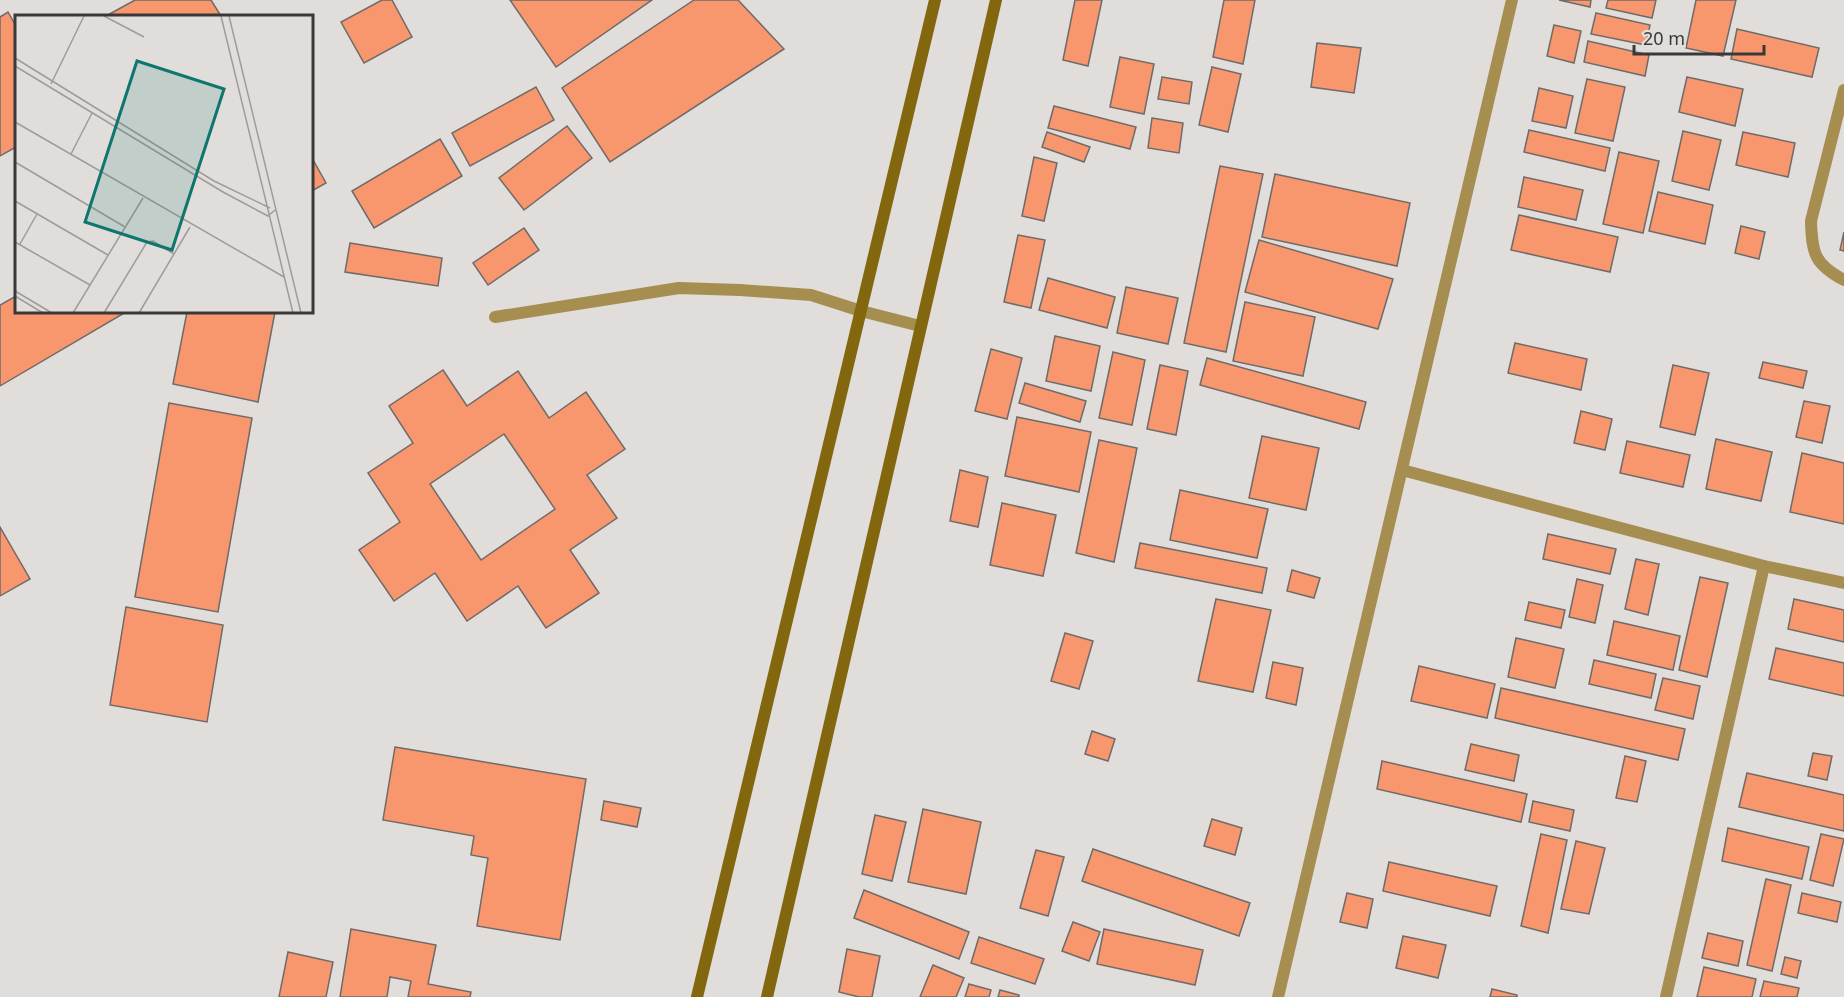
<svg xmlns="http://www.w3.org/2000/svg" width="1844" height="997" viewBox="0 0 1844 997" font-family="'Noto Sans',sans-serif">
  <rect width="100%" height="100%" fill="#e1dddb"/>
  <g fill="#f8966e" stroke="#6e6b69" stroke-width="1.5" fill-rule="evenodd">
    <polygon points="135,0 211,0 221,16 106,16"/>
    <polygon points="382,0 392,0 412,37 364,63 341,22"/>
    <polygon points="510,0 652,0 556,67"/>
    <polygon points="694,0 738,0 784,49 610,162 562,88"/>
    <polygon points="1075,0 1102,0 1088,66 1063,60"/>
    <polygon points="1224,0 1255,0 1243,64 1213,57"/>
    <polygon points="1559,0 1591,0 1590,7"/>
    <polygon points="1608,0 1656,0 1652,18 1606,8"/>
    <polygon points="1696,0 1736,0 1723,56 1686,48"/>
    <polygon points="8,12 16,26 16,147 0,156 0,17"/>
    <polygon points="1596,13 1650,25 1646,45 1591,34"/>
    <polygon points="1554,25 1581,31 1574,63 1547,56"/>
    <polygon points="1737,29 1819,48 1812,77 1731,59"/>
    <polygon points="1588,41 1649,55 1645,76 1584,62"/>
    <polygon points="1317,43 1361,48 1354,93 1311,87"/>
    <polygon points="1120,57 1154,64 1144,114 1110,107"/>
    <polygon points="1212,67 1241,74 1228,132 1199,125"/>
    <polygon points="1162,77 1192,82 1189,104 1158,99"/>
    <polygon points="1687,77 1743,89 1735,126 1679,112"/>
    <polygon points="1587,79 1625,87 1613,141 1575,133"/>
    <polygon points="536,87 554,120 470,166 452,133"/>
    <polygon points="1539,88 1573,96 1566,128 1532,121"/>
    <polygon points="1054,106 1136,127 1130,149 1048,128"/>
    <polygon points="1152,118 1183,123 1179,153 1148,148"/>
    <polygon points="567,126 592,158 524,210 499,178"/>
    <polygon points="1529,130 1610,148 1605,171 1524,152"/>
    <polygon points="1683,131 1721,140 1709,190 1672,181"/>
    <polygon points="1047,132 1090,147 1084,162 1042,147"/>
    <polygon points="1743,132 1795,143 1788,177 1736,165"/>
    <polygon points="440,139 462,176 374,228 352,191"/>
    <polygon points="1619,152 1659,161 1643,233 1603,224"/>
    <polygon points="1034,157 1057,163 1044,221 1022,216"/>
    <polygon points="312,158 326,183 312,191"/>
    <polygon points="1220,166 1263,174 1226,352 1184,343"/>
    <polygon points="1275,174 1410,203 1397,266 1262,237"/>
    <polygon points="1524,177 1583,190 1576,220 1518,207"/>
    <polygon points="1658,192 1713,205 1705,244 1649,231"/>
    <polygon points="1519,215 1618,237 1610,272 1511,250"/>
    <polygon points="1741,226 1765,232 1759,259 1735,253"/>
    <polygon points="524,228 539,250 488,285 473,263"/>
    <polygon points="1844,232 1844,251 1840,250"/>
    <polygon points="1018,235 1045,240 1031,308 1004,302"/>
    <polygon points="1259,240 1393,279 1378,329 1245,292"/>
    <polygon points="350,243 442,258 438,286 345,272"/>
    <polygon points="1048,278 1115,297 1107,328 1039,310"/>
    <polygon points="1126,287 1178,298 1168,344 1117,333"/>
    <polygon points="16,296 16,312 126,312 0,386 0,305"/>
    <polygon points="1245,302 1315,317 1303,376 1233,361"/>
    <polygon points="187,312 275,312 258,402 173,384"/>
    <polygon points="1055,336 1100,346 1091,391 1046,381"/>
    <polygon points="1515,343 1587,359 1581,390 1508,373"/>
    <polygon points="991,349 1022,358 1007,419 975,411"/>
    <polygon points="1113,352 1145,360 1132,425 1099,418"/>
    <polygon points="1207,358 1366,402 1359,429 1200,385"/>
    <polygon points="1763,362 1807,371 1803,388 1759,378"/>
    <polygon points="1160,365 1188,371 1176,435 1147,429"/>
    <polygon points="1673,365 1709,373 1695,435 1660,427"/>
    <path d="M 443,370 L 467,406 L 518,371 L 549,418 L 586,392 L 625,449 L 587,475 L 617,518 L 570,550 L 599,593 L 546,628 L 518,586 L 467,621 L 435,573 L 394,601 L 359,550 L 400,522 L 368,473 L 413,443 L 389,406 ZM 504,434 L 555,509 L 481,560 L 430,484 Z"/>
    <polygon points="1025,383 1086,401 1080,422 1019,403"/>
    <polygon points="1804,401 1830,406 1822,443 1796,437"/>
    <polygon points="169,403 252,418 218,612 135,597"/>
    <polygon points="1581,411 1612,419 1605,450 1574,443"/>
    <polygon points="1017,417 1091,432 1079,492 1005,476"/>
    <polygon points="1262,436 1319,448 1306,510 1249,498"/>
    <polygon points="1716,439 1772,452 1761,501 1706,489"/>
    <polygon points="1099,440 1137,448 1114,562 1076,553"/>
    <polygon points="1627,441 1690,455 1683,487 1620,473"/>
    <polygon points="1802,453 1844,463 1844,524 1790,512"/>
    <polygon points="960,470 988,477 978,527 950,521"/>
    <polygon points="1180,490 1268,509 1257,558 1170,540"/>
    <polygon points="1002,503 1056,515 1043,576 990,565"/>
    <polygon points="0,527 30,579 0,596"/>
    <polygon points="1548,534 1616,549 1610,574 1543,559"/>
    <polygon points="1140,543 1267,568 1262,593 1135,568"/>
    <polygon points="1636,559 1659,564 1648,615 1625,609"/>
    <polygon points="1292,570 1320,578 1314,598 1287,591"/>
    <polygon points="1700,577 1728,583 1707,677 1679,670"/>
    <polygon points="1577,579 1603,585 1595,623 1569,617"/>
    <polygon points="1216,599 1271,610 1253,692 1198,681"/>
    <polygon points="1794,599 1844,610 1844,642 1788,629"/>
    <polygon points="1529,602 1565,610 1561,628 1525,620"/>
    <polygon points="126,607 223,625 207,722 110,705"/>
    <polygon points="1614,621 1680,636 1673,670 1607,655"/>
    <polygon points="1065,633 1093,641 1079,689 1051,681"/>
    <polygon points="1516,638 1564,649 1555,688 1508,677"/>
    <polygon points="1776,648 1844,663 1844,696 1769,679"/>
    <polygon points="1594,660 1656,674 1651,698 1589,684"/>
    <polygon points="1273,662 1303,668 1296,705 1266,698"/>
    <polygon points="1419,666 1495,684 1487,718 1411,701"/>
    <polygon points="1663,678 1700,686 1693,719 1655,710"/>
    <polygon points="1501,688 1685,729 1678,760 1495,718"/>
    <polygon points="1092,731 1115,739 1108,761 1085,754"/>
    <polygon points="1471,744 1519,755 1514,781 1465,770"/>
    <polygon points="395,747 586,779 560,940 477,926 488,858 471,855 474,836 383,820"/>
    <polygon points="1813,753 1832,756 1827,780 1808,776"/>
    <polygon points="1625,756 1646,761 1637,802 1616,798"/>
    <polygon points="1382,761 1527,794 1521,822 1377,789"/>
    <polygon points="1747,773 1844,795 1844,831 1739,807"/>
    <polygon points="604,801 641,808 637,827 601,820"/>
    <polygon points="1533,801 1574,810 1570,831 1529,822"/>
    <polygon points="923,809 981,822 966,894 908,882"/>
    <polygon points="875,815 906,822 892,881 862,874"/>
    <polygon points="1212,819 1242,828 1235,855 1204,846"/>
    <polygon points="1728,828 1809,847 1802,879 1722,861"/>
    <polygon points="1541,834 1567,840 1548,933 1521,926"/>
    <polygon points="1821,834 1844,839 1833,886 1810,880"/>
    <polygon points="1576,841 1605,848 1589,914 1561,909"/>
    <polygon points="1093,849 1250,903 1239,936 1082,881"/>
    <polygon points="1036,850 1064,857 1048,916 1020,908"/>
    <polygon points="1389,862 1497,886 1490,916 1383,891"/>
    <polygon points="1766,879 1791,885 1772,971 1747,965"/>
    <polygon points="864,890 969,932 959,959 854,918"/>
    <polygon points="1347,893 1373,899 1367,928 1340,922"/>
    <polygon points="1802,893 1841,902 1837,922 1798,913"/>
    <polygon points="1073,922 1100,932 1089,961 1062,951"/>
    <polygon points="351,929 436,945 428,984 471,992 470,997 408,997 411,981 390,977 387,997 340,997"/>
    <polygon points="1104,929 1203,950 1195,985 1097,964"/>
    <polygon points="1708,933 1743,941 1738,966 1702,958"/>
    <polygon points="1403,936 1446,945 1438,978 1396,968"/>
    <polygon points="979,937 1044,959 1035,984 971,963"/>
    <polygon points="847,949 880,956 872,997 859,997 839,992"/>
    <polygon points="288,952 333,962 326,997 279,997"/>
    <polygon points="1785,957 1801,961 1797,978 1781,974"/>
    <polygon points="933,965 964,978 956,997 920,997"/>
    <polygon points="1704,967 1756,979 1752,997 1697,997"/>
    <polygon points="1764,981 1799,988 1797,997 1760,997"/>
    <polygon points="969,984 991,990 989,997 965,997"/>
    <polygon points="1492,989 1517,995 1517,997 1490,997"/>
    <polygon points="1000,990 1019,995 1019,997 998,997"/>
  </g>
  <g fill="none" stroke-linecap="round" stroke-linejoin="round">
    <polyline stroke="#a68e51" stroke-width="12" points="495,317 679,288 740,290 811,295 861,311 920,326"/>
    <g stroke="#a68e51" stroke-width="12">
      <path d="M 1844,90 L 1811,221 C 1812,253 1814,264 1844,280"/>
      <polyline points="1402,470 1764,566 1844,583"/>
      <polyline points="1278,997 1512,0"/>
      <polyline points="1666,997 1764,566"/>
    </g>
    <g stroke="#83670f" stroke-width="12">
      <polyline points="697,997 935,0"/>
      <polyline points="767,997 996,0"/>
    </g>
  </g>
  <g transform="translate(15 15)">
    <rect width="298" height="298" fill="#e1dddb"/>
    <path fill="none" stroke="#9e9b9a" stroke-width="1.5" d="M 89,1 L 129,22M 206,1 L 278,298M 214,1 L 286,298M 0,43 L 199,166 L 255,193M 0,51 L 208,177 L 253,201 L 260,195M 36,69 L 69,1M 0,107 L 269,262M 56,139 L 77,98M 0,147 L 110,212M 0,186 L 93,240M 0,227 L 75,270M 5,229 L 22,199M 0,276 L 37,298M 0,281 L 28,298M 58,298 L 128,183M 89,298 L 132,227 L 138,226 L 159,239M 124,298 L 175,212"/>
    <path fill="#0f766e" fill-opacity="0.15" stroke="#0f766e" stroke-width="3" d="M 122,46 L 209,74 L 157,235 L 70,207 Z"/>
    <rect width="298" height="298" fill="none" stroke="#3a3938" stroke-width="3"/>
  </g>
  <path d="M1634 45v9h130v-9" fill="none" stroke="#3a3938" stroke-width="3"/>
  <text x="1643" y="45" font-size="18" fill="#3a3938" stroke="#e1dddb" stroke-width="4.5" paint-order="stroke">20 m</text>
</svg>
